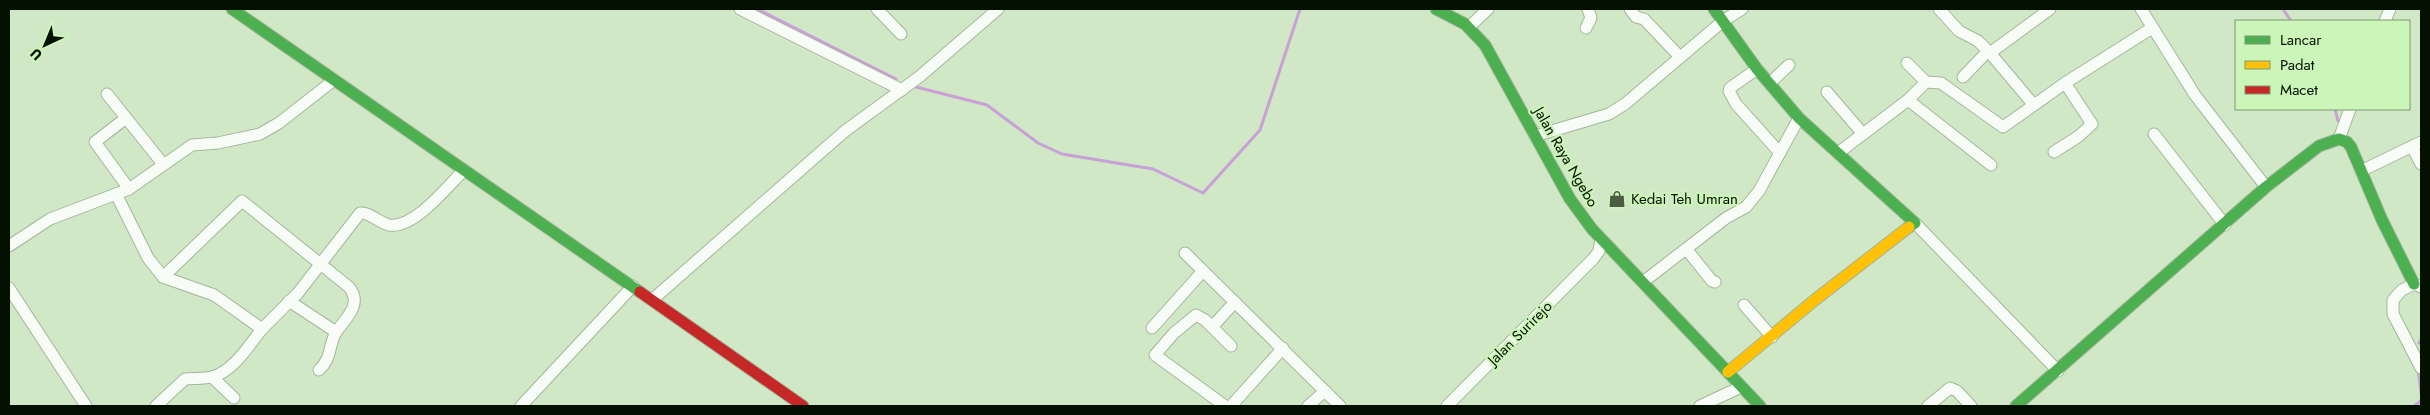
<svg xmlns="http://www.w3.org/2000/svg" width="2430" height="415" viewBox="0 0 2430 415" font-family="Jost,sans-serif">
  <rect width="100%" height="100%" fill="#d1e8c6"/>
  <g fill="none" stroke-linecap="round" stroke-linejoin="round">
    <g stroke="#c9a0d8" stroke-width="3">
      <polyline points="757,9 896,79"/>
      <polyline points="2283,9 2291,21"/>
      <polyline points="916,87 987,105 1038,143 1062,154 1153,169 1203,193 1260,130 1300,9"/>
      <polyline points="2335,109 2338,121"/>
      <polyline points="2419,343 2421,340"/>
      <polyline points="2418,369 2421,393"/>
      <polyline points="2414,406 2421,401"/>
    </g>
    <g stroke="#a4b69c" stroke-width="13">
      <g id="street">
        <polyline points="740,9 902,90"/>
        <polyline points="877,9 901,34"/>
        <polyline points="1630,9 1636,17 1644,19 1680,57"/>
        <polyline points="1939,9 1959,31 1978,41 1990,53"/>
        <polyline points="2141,9 2195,95 2266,187"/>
        <polyline points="2385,21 2390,9"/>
        <polyline points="1469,27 1488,9"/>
        <polyline points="1586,28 1591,18 1588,9"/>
        <polyline points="1757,69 1730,88 1729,91 1736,104 1780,153"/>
        <polyline points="1963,77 1988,51"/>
        <polyline points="1926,82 1941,83 2003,127 2065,83 2152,28"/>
        <polyline points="1770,83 1789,65"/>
        <polyline points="1827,92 1863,134"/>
        <polyline points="107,94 163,164"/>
        <polyline points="1908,100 1991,165"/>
        <polyline points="2033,104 1990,53 2050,9"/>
        <polyline points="126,118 95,142 129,189"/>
        <polyline points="2154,134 2225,225"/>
        <polyline points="1535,136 1609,114 1625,104 1723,21 1742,9"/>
        <polyline points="2339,139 2350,109"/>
        <polyline points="2412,147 2421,164"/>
        <polyline points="2054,152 2079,136 2092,124 2065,83"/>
        <polyline points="1838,153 1908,100 1926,82 1907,63"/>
        <polyline points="2361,171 2421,142"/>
        <polyline points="116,194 129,189 192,145 218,143 260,134 279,123 334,80"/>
        <polyline points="1915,223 2058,371"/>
        <path d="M 9,246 L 50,219 L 116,194 L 148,258 L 163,277 L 242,201 L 349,287 C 363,304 346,318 336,332"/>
        <polyline points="1687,250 1712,281 1715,282"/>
        <polyline points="1185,253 1340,406"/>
        <path d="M 163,277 L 214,295 L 262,329 L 298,293 L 360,213 C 370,212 379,223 389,225 C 414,229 447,187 463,171"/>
        <polyline points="1643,282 1726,218 1746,207 1759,191 1799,118"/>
        <polyline points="2421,287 2414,284 2402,290 2393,300 2393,314 2421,368"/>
        <polyline points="9,288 86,406"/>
        <polyline points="652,300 845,131 919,77 998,9"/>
        <path d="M 289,301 L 336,332 C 328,347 332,358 319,370"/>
        <polyline points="1744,305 1772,337"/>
        <polyline points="1212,327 1235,302"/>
        <polyline points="1152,328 1203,271"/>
        <polyline points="212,377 234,398"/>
        <path d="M 156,406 L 185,379 C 193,378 204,379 212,377 C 233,372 249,345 262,329"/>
        <polyline points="521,406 633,286"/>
        <polyline points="1225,406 1155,355 1174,333 1196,315 1205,320 1231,346"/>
        <polyline points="1231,406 1283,348"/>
        <polyline points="1308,406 1325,391"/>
        <polyline points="1447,406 1593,259 1599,251 1601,239"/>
        <polyline points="1700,406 1741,387"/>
        <polyline points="1928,406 1950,388 1957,391 1971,406"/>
      </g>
    </g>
    <g stroke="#a4b69c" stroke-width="13">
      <g id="fast">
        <polyline points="232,9 640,292"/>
        <polyline points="1436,9 1465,24 1485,45 1570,199 1592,229 1760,406"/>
        <polyline points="1714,9 1757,69 1799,118 1915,223 1909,227"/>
        <polyline points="2016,406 2266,187 2319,146 2339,139 2347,142 2351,147 2382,220 2414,284"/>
      </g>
    </g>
    <g stroke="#a4b69c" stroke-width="13">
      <polyline id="slow" points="1728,372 1816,299 1909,227"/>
    </g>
    <g stroke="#a4b69c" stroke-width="13">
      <polyline id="jam" points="640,292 803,406"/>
    </g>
    <use href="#street" stroke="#f8fcf6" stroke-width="11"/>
    <use href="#fast" stroke="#4caf50" stroke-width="11"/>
    <use href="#slow" stroke="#ffc107" stroke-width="11"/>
    <use href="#jam" stroke="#c62828" stroke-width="11"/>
  </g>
  <defs>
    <g id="shop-bare" transform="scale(1.35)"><path d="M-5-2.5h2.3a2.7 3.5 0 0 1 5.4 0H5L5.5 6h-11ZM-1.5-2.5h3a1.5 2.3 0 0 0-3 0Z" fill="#4c5c45" stroke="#ccf5b9" stroke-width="2.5" paint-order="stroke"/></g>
  </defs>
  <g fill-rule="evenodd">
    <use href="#shop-bare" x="1617" y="199"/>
  </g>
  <g text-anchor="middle" stroke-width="4.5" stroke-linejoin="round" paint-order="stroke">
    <g font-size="15" fill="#041000" stroke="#ccf5b9">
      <text transform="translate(1566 157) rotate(60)" y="5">Jalan Raya Ngebo</text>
      <text transform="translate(1520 333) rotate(-45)" y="5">Jalan Surirejo</text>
    </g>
    <g font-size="15" fill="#041000" stroke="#ccf5b9" text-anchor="start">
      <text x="1631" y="204">Kedai Teh Umran</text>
    </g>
  </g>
  <rect width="2430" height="415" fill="none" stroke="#041000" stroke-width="20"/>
  <rect x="2235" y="20" width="175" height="90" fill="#ccf5b9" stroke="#7c996f"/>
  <rect x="2245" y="36" width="25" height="8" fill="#4caf50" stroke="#7c996f"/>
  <text x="2280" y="45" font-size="15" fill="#041000">Lancar</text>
  <rect x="2245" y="61" width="25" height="8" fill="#ffc107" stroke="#7c996f"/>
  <text x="2280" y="70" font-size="15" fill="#041000">Padat</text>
  <rect x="2245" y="86" width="25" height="8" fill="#c62828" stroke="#7c996f"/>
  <text x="2280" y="95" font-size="15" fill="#041000">Macet</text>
  <g transform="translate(45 45) rotate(224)" stroke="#ccf5b9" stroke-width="4" paint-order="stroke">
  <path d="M0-4L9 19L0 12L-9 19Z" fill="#041000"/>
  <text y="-8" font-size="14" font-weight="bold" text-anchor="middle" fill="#041000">U</text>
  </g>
</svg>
